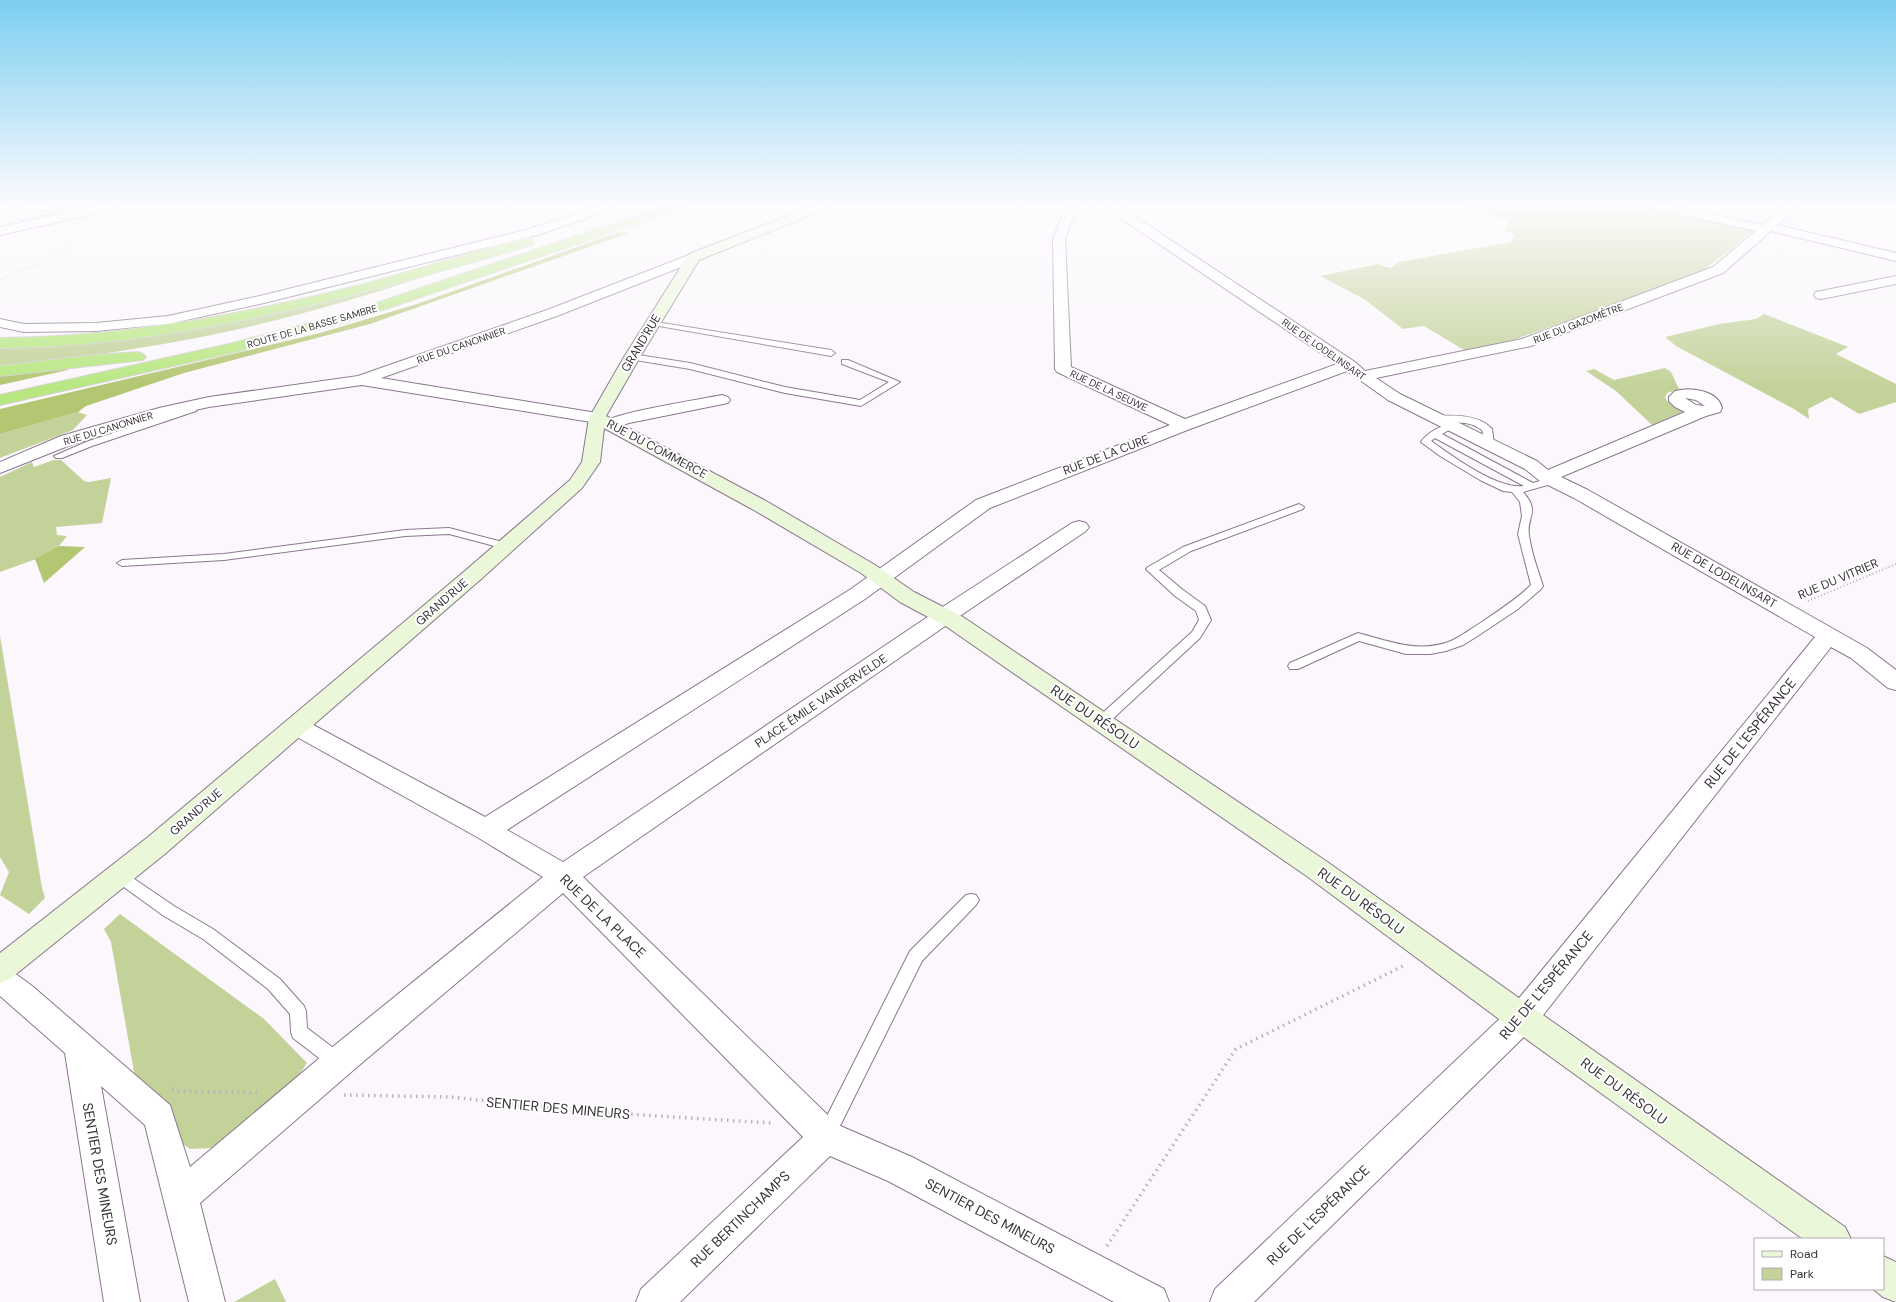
<svg xmlns="http://www.w3.org/2000/svg" width="1896" height="1302" viewBox="0 0 1896 1302" font-family="'DM Sans',sans-serif">
  <rect width="100%" height="100%" fill="#fbf7fc"/>
  <g fill="#c3d299">
    <polygon points="1467,206 1653,206 1755,230 1700,273 1508,342 1464,350 1424,326 1403,329 1364,299 1320,276 1378,264 1390,268 1399,262 1511,242 1515,234 1504,231 1510,221"/>
    <path d="M 465,263 C 403,284 341,304 277,320 C 186,343 93,356 0,367 L 0,346 L 119,339 Z"/>
    <polygon points="1764,314 1848,347 1836,354 1896,384 1896,402 1859,414 1831,397 1808,409 1809,419 1794,409 1676,346 1665,337 1719,324 1756,319"/>
    <polygon points="1665,368 1671,372 1679,389 1667,393 1665,397 1667,401 1682,412 1652,425 1616,391 1586,371 1594,369 1614,380"/>
    <polygon points="78,412 87,415 73,430 0,458 0,434"/>
    <polygon points="54,460 61,460 84,481 89,482 111,478 102,523 56,527 57,535 67,536 59,546 36,559 0,572 0,477 32,462 34,467"/>
    <polygon points="0,636 42,888 45,898 29,914 0,895 9,872 0,857"/>
    <polygon points="120,914 264,1019 307,1063 291,1087 254,1120 211,1148 190,1149 142,1117 111,942 104,929"/>
    <polygon points="275,1279 286,1302 234,1302"/>
  </g>
  <g fill="#b3c672">
    <polygon points="619,232 629,233 370,324 184,373 86,406 78,412 0,434 0,409 320,333 417,304"/>
    <polygon points="68,368 68,370 0,385 0,376"/>
    <polygon points="59,546 85,547 44,583 35,559"/>
  </g>
  <g fill="none" stroke-linecap="round" stroke-linejoin="round">
    <g stroke="#8b778e" stroke-width="2">
      <g id="lane">
        <polygon points="14,206 20,206 23,215 70,206 81,206 20,220 17,218"/>
        <polygon points="650,321 831,350 835,353 831,356 653,325 650,325"/>
        <polygon points="632,354 690,363 785,387 860,400 889,382 842,364 842,360 848,360 900,382 861,406 785,393 690,369 629,359 628,357"/>
        <polygon points="193,406 196,407 196,411 92,446 62,458 56,458 54,456 86,442"/>
        <path d="M 1438,416 C 1455,415 1480,415 1492,429 L 1494,444 L 1489,447 L 1486,446 L 1482,430 C 1465,418 1452,425 1435,421 L 1433,419 Z"/>
        <path d="M 1451,423 L 1456,426 L 1442,434 L 1533,483 L 1554,477 L 1559,480 L 1558,482 L 1523,492 C 1541,512 1526,517 1529,535 C 1531,552 1538,570 1543,586 L 1541,589 L 1518,609 L 1476,637 L 1463,645 L 1446,651 L 1430,654 L 1406,654 L 1359,641 L 1298,669 L 1290,669 L 1288,666 L 1290,663 L 1358,633 C 1388,641 1420,654 1451,641 C 1462,636 1472,628 1482,622 C 1499,610 1516,600 1531,585 L 1518,534 L 1522,516 L 1520,502 L 1512,492 L 1503,491 L 1480,480 L 1440,456 L 1421,442 C 1426,433 1441,426 1451,423 ZM 1435,438 L 1524,486 C 1498,490 1452,456 1431,441 Z"/>
        <polygon points="1299,504 1304,507 1303,509 1191,551 1159,570 1183,590 1205,606 1211,620 1200,638 1106,725 1101,727 1096,725 1095,722 1096,719 1192,632 1199,620 1196,611 1175,596 1148,571 1146,569 1148,567 1183,547"/>
        <polygon points="449,528 510,544 511,546 506,549 449,534 405,536 224,560 122,566 117,563 122,560 224,554 405,530"/>
        <polygon points="119,870 124,872 174,906 213,929 280,979 304,1006 306,1011 307,1028 344,1056 347,1062 344,1068 338,1070 332,1068 293,1038 291,1032 290,1014 268,989 203,939 164,916 114,880 112,876 114,872"/>
        <polygon points="971,894 976,895 979,900 976,905 922,961 832,1142 826,1145 820,1142 817,1136 820,1130 910,951 966,895"/>
      </g>
    </g>
    <g stroke="#8b778e" stroke-width="2">
      <g id="street">
        <polygon points="97,206 118,206 112,210 0,235 0,227"/>
        <polygon points="598,206 615,206 613,209 537,235 264,303 168,324 96,331 24,332 0,327 0,319 24,324 96,323 168,316 264,295 529,229"/>
        <path d="M 1078,206 L 1093,206 L 1091,209 L 1073,217 L 1065,239 L 1071,367 L 1185,419 L 1337,364 L 1107,209 L 1105,206 L 1119,206 L 1355,362 L 1365,371 L 1522,339 L 1713,267 L 1756,231 L 1658,210 L 1654,209 L 1652,206 L 1674,206 L 1763,225 L 1784,206 L 1796,206 L 1792,213 L 1777,225 L 1896,253 L 1896,261 L 1771,231 L 1723,273 L 1531,346 L 1376,378 L 1400,394 L 1537,461 L 1548,470 L 1685,412 L 1675,407 L 1669,401 L 1669,397 L 1675,391 C 1690,387 1718,390 1722,408 L 1720,412 L 1706,416 L 1561,477 L 1588,490 L 1867,648 L 1896,670 L 1896,690 L 1888,688 L 1851,658 L 1831,647 L 1533,1028 L 1254,1302 L 1210,1302 L 1215,1289 L 1511,1008 L 1815,637 L 1574,498 L 1540,481 L 1525,469 L 1388,400 L 1347,371 L 1190,429 L 990,508 L 865,599 L 507,830 L 563,862 L 935,612 L 1072,523 L 1079,521 L 1086,523 L 1089,527 L 1086,531 L 951,622 L 583,877 L 838,1125 L 912,1157 L 1164,1289 L 1169,1302 L 1114,1302 L 888,1181 L 830,1156 L 680,1302 L 636,1302 L 641,1289 L 803,1137 L 563,893 L 357,1067 L 200,1203 L 225,1302 L 189,1302 L 145,1125 L 101,1086 L 140,1302 L 104,1302 L 65,1053 L 0,996 L 0,966 L 10,970 L 31,985 L 170,1105 L 190,1167 L 335,1045 L 543,877 L 477,837 L 288,732 L 284,726 L 288,720 L 296,717 L 304,720 L 485,817 L 851,589 L 976,500 L 1170,425 L 1057,372 L 1055,369 L 1053,239 L 1064,212 ZM 1685,398 L 1696,400 L 1705,406 L 1696,405 Z"/>
        <polygon points="694,253 699,254 701,257 699,260 557,316 381,378 597,413 603,414 605,418 603,422 597,423 362,385 209,407 163,417 73,444 0,473 0,462 61,436 159,408 209,397 358,376 547,310"/>
        <polygon points="1896,276 1896,284 1821,299 1816,298 1814,295 1816,292"/>
        <path d="M 722,395 L 728,397 L 730,400 L 728,403 L 629,423 L 610,429 L 604,428 L 602,424 C 609,413 703,399 722,395 Z"/>
      </g>
    </g>
    <g stroke="#8b778e" stroke-width="2">
      <g id="secondary">
        <polygon points="812,206 828,206 826,209 699,260 640,357 606,416 766,501 875,565 914,592 963,617 1326,861 1533,1008 1845,1227 1851,1239 1803,1239 1511,1028 1308,877 947,627 900,602 861,573 752,509 604,428 600,462 582,488 480,580 166,853 10,979 0,983 0,953 148,837 466,570 570,480 582,462 589,418 624,357 689,254"/>
        <polygon points="1883,1256 1896,1262 1896,1302 1883,1297 1873,1289 1883,1289"/>
      </g>
    </g>
    <g stroke="#d4d2d4" stroke-width="2">
      <g id="highway">
        <polygon points="666,206 683,206 681,209 356,319 235,352 0,405 0,395 233,343 346,313"/>
        <path d="M 528,238 L 533,239 L 534,242 L 533,245 C 359,295 182,346 0,348 L 0,338 C 120,337 240,315 356,286 C 413,271 470,252 528,238 Z"/>
        <polygon points="138,352 143,354 146,357 143,360 0,376 0,366 93,355"/>
      </g>
    </g>
    <polyline stroke="#b7b2b8" stroke-width="1.5" stroke-dasharray="0.5 2" stroke-linecap="butt" points="0,279 47,260 73,246"/>
    <polyline stroke="#b7b2b8" stroke-width="2" stroke-dasharray="1 2.5" stroke-linecap="butt" points="1808,601 1896,564"/>
    <g stroke="#b7b2b8" stroke-width="3.5" stroke-dasharray="1.5 4.5" stroke-linecap="butt">
      <polyline points="172,1089 178,1091 257,1093"/>
      <polyline points="344,1095 450,1097 593,1112 771,1123"/>
      <polyline points="1107,1246 1236,1049 1405,965"/>
    </g>
    <use href="#lane" fill="#fff" fill-rule="evenodd"/>
    <use href="#street" fill="#fff" fill-rule="evenodd"/>
    <use href="#secondary" fill="#eaf8d9" fill-rule="evenodd"/>
    <use href="#highway" fill="#b8e781" fill-rule="evenodd"/>
  </g>
  <linearGradient id="sky" x2="0" y2="1"><stop stop-color="#7ccef0"/><stop offset="0.53" stop-color="#fdfbfe"/><stop offset="1" stop-color="#fdfbfe" stop-opacity="0"/></linearGradient>
  <rect width="1896" height="388" fill="url(#sky)"/>
  <g text-anchor="middle" stroke-width="4" stroke-linejoin="round" paint-order="stroke">
    <g font-size="10" fill="#3a323b" stroke="#fff">
      <text transform="translate(1578 323) rotate(-21)" y="4">RUE DU GAZOMÈTRE</text>
      <text transform="translate(312 326) rotate(-16)" y="4">ROUTE DE LA BASSE SAMBRE</text>
      <text transform="translate(461 345) rotate(-19)" y="4">RUE DU CANONNIER</text>
      <text transform="translate(1324 349) rotate(35)" y="4">RUE DE LODELINSART</text>
      <text transform="translate(1109 390) rotate(25)" y="4">RUE DE LA SEUWE</text>
      <text transform="translate(108 428) rotate(-17)" y="4">RUE DU CANONNIER</text>
    </g>
    <g font-size="12" fill="#3a323b" stroke="#fff">
      <text transform="translate(641 343) rotate(-59)" y="4">GRAND'RUE</text>
      <text transform="translate(657 449) rotate(28)" y="4">RUE DU COMMERCE</text>
      <text transform="translate(1106 455) rotate(-21)" y="4">RUE DE LA CURE</text>
      <text transform="translate(1724 575) rotate(30)" y="4">RUE DE LODELINSART</text>
      <text transform="translate(1838 579) rotate(-23)" y="4">RUE DU VITRIER</text>
      <text transform="translate(442 602) rotate(-41)" y="4">GRAND'RUE</text>
      <text transform="translate(821 701) rotate(-34)" y="4">PLACE ÉMILE VANDERVELDE</text>
      <text transform="translate(196 812) rotate(-41)" y="4">GRAND'RUE</text>
    </g>
    <g font-size="14" fill="#3a323b" stroke="#fff">
      <text transform="translate(1095 717) rotate(34)" y="5">RUE DU RÉSOLU</text>
      <text transform="translate(1750 733) rotate(-51)" y="5">RUE DE L'ESPÉRANCE</text>
      <text transform="translate(1361 901) rotate(36)" y="5">RUE DU RÉSOLU</text>
      <text transform="translate(603 916) rotate(44)" y="5">RUE DE LA PLACE</text>
      <text transform="translate(1546 985) rotate(-50)" y="5">RUE DE L'ESPÉRANCE</text>
      <text transform="translate(1624 1091) rotate(36)" y="5">RUE DU RÉSOLU</text>
      <text transform="translate(558 1108) rotate(5)" y="5">SENTIER DES MINEURS</text>
      <text transform="translate(100 1174) rotate(80)" y="5">SENTIER DES MINEURS</text>
      <text transform="translate(1318 1215) rotate(-44)" y="5">RUE DE L'ESPÉRANCE</text>
      <text transform="translate(990 1216) rotate(28)" y="5">SENTIER DES MINEURS</text>
      <text transform="translate(740 1219) rotate(-44)" y="5">RUE BERTINCHAMPS</text>
    </g>
  </g>
  <rect x="1754" y="1238" width="130" height="52" fill="#ffffff" stroke="#b0adb1"/>
  <rect x="1762" y="1251" width="20" height="6" fill="#eaf8d9" stroke="#b0adb1"/>
  <text x="1790" y="1258" font-size="12" fill="#3a323b">Road</text>
  <rect x="1762" y="1268" width="20" height="12" fill="#c3d299" stroke="#b0adb1"/>
  <text x="1790" y="1278" font-size="12" fill="#3a323b">Park</text>
</svg>
